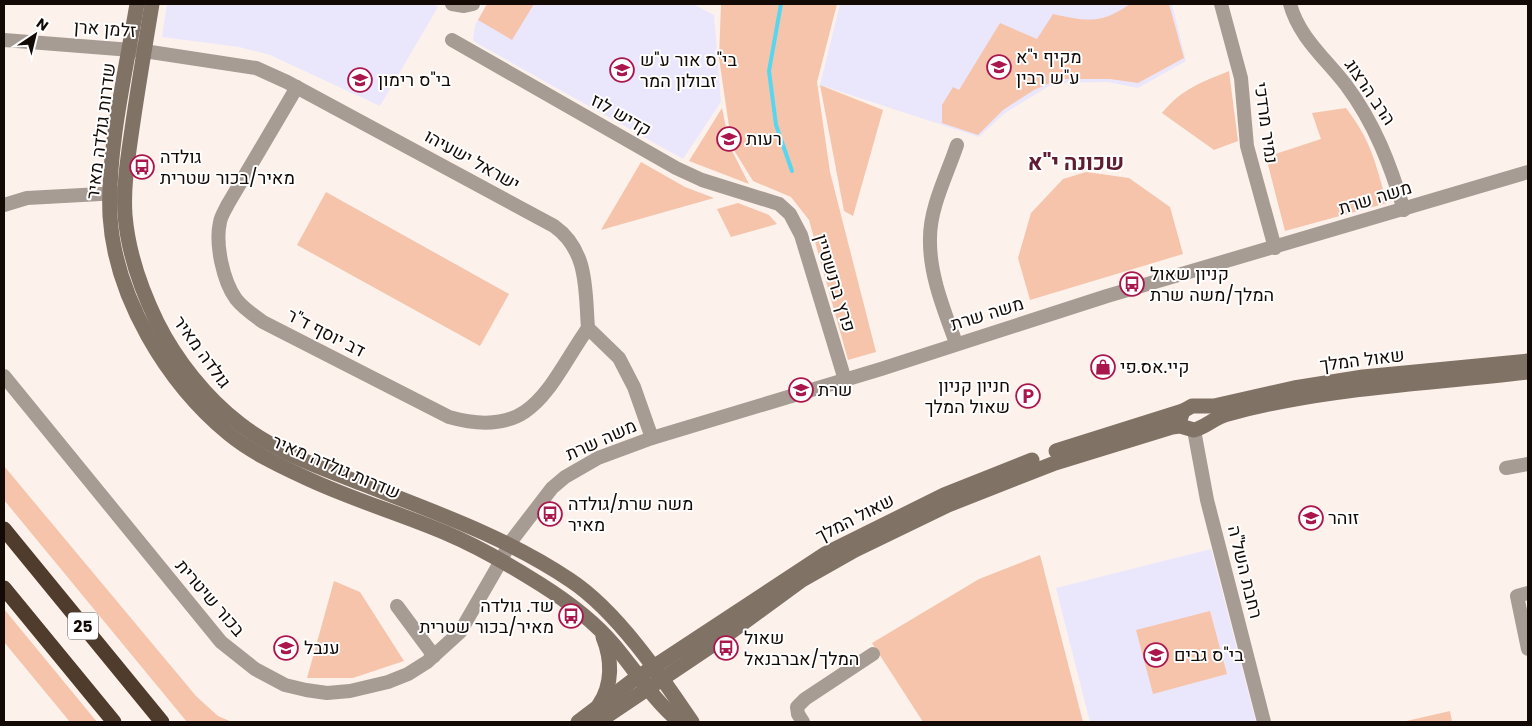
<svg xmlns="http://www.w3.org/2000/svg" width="1532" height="726" viewBox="0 0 1532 726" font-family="Poppins,Heebo,sans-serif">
  <rect width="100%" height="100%" fill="#fdf1eb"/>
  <g fill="#eae7fd">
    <polygon points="167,4 433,4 438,7 380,106 270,55 239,47 162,37"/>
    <polygon points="487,4 693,4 714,15 721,102 683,159 473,41 475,25"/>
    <polygon points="840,4 1172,4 1186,61 1138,88 1108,82 1054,83 1005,113 979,137 820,85"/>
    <polygon points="1211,549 1256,722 1090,722 1056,588"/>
  </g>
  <g fill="#f6c4ab">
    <polygon points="487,4 534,4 512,40 478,20"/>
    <polygon points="721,4 837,4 817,82 830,172 876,352 848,360 809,220 791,197 753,181 732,147 719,58"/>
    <path d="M 1130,4 L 1169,4 L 1184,58 L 1138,83 L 1110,79 L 1059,79 L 1034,90 L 1003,110 L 978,135 L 942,123 L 942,105 L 953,87 L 959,90 L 1000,23 L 1037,39 L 1053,14 C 1087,21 1100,25 1130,4 Z"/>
    <path d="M 1229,71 L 1238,141 L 1214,150 L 1162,113 C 1183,88 1200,83 1229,71 Z"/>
    <polygon points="820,85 883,110 853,216 844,211"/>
    <polygon points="722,108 730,147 749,184 689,161"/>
    <path d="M 1346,108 C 1372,142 1375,162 1387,203 L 1285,231 L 1266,157 L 1321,139 L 1312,113 Z"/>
    <polygon points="641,162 685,187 714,198 601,230"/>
    <polygon points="1086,172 1129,178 1170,207 1183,254 1030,300 1018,258 1031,213 1063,179"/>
    <polygon points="326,192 509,294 480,346 297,245"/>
    <polygon points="738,203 769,215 777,224 731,237 717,209"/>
    <polygon points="4,466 196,696 218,716 232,722 187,722 4,500"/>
    <polygon points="1040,555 1083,722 923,722 872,643 979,579"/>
    <polygon points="334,581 360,592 404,661 353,678 307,678"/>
    <polygon points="4,609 97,722 70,722 4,642"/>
    <polygon points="1210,611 1227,674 1153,694 1136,630"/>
    <polygon points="1450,711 1452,722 1402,722"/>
  </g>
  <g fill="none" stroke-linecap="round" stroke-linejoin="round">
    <polyline stroke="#57d6f0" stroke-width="4" points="781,4 769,71 776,125 792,171"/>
    <g stroke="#a69c94" stroke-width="14">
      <polyline points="452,4 464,6 473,4"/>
      <polyline points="1221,4 1241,78 1247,146 1275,248"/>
      <path d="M 1290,4 C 1299,37 1325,58 1346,85 C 1375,124 1390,164 1404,210"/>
      <path d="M 4,40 L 144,51 L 256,68 L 287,82 L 554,226 C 589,251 585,291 588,328 L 619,358 L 634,387 L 652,438"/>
      <polyline points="452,40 676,168 702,180 779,204 790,214 801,235 845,380"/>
      <path d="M 297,87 L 228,204 C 225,210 221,216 220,222 C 215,244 223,281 236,299 C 243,308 253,315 263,322 L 449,417 C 534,441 547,387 588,328"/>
      <polyline points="4,205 27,198 119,193"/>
      <path d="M 956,343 C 944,310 929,274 930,238 C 930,207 947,175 957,145"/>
      <polyline points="4,376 221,642 255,669 285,685 306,690 327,693 350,691 388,682 408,674 427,662 460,632 501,561 509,544 552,488 565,477 598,458 652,438 881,369 1107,296 1528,172"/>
      <polyline points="1194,430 1207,500 1264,722"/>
      <polyline points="1506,468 1528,464"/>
      <polyline points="1528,593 1517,596 1528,649"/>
      <polyline points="397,606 434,656"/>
      <polyline points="803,722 798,714 797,707 805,699 873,654"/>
    </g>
    <g stroke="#817266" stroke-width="15">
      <path d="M 137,4 C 126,70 107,149 110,216 C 115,297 167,383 229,434 C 251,452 278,465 304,477 C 350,499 399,513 446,533 C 479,547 510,565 540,584 C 567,601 593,620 614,645 C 636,671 654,701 680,722"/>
      <path d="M 152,4 C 145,46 138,87 132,129 C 128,157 123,187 125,215 C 128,252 141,289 157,322 C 176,360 206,398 240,424 C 276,452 321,468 363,484 C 434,512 506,537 570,580 C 617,611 661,676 692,722"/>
      <polyline points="1180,420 1183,411 1192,406 1214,406 1294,388 1363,377 1528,361"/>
      <polyline points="1056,451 1183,411"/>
      <path d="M 599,705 C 613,684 612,659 603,637"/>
      <polyline points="578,722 632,681 825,554 944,495 1032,460"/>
      <path d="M 598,722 L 720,640 L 802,580 L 855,550 L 948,505 L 1055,463 L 1172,427 L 1180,426 L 1194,430 C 1206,427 1215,417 1228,414 C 1326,387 1428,384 1528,372"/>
    </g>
    <g stroke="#4f3c2c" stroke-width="15">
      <polyline points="4,529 162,722"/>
      <polyline points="4,588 114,722"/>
    </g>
  </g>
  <defs>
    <g id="school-ring" transform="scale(1.25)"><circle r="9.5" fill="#fff" stroke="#aa174d" stroke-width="1.5"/><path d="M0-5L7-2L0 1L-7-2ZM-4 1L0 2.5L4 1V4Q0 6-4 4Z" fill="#aa174d"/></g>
    <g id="bus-ring" transform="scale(1.25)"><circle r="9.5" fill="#fff" stroke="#aa174d" stroke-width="1.5"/><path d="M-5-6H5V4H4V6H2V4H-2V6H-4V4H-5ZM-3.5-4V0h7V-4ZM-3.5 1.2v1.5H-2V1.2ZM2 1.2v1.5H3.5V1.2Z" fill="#aa174d"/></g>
    <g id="shop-ring" transform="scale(1.25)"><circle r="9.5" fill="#fff" stroke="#aa174d" stroke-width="1.5"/><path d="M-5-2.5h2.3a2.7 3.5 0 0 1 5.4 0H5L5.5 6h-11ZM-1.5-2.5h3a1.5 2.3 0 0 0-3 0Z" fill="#aa174d"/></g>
    <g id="parking-ring" transform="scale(1.25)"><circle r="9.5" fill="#fff" stroke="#aa174d" stroke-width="1.5"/><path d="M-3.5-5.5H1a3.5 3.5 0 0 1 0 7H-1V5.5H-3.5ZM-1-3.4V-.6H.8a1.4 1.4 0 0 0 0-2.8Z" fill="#aa174d"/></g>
  </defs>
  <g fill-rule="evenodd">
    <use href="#school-ring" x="999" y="67"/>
    <use href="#school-ring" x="622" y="70"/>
    <use href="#school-ring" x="360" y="80"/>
    <use href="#school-ring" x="729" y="139"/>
    <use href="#bus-ring" x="142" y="167"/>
    <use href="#bus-ring" x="1132" y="284"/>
    <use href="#shop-ring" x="1103" y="367"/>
    <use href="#school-ring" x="801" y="390"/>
    <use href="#parking-ring" x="1028" y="396"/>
    <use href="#bus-ring" x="550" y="514"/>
    <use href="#school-ring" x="1311" y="518"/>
    <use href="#bus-ring" x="571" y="616"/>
    <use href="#school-ring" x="286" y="648"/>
    <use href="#bus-ring" x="726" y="648"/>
    <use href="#school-ring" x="1156" y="655"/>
  </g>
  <g text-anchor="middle" stroke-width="4" stroke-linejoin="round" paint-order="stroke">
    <rect fill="#fff" stroke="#5a5451" stroke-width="1" x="68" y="612.5" width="30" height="27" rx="4"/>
    <g font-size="16" font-weight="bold" fill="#130a06">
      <text x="83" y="632">25</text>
    </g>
    <g font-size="18" fill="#130a06" stroke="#fff">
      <text transform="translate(105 29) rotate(4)" y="6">זלמן ארן</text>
      <text transform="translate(1370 92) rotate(56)" y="6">הרב הרצוג</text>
      <text transform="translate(621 115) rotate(30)" y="6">קדיש לוז</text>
      <text transform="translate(1266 123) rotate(82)" y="6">נמיר מרדכי</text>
      <text transform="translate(101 131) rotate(-83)" y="6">שדרות גולדה מאיר</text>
      <text transform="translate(472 160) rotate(29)" y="6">ישראל ישעיהו</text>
      <text transform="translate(1375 198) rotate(-17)" y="6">משה שרת</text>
      <text transform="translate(835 283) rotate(73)" y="6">פרץ ברנשטיין</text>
      <text transform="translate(987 314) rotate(-17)" y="6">משה שרת</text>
      <text transform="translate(326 333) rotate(27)" y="6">דב יוסף ד"ר</text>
      <text transform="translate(202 352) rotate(54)" y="6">גולדה מאיר</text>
      <text transform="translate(1362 360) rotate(-7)" y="6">שאול המלך</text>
      <text transform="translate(601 440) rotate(-24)" y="6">משה שרת</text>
      <text transform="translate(336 467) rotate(23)" y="6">שדרות גולדה מאיר</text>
      <text transform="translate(855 518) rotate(-27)" y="6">שאול המלך</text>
      <text transform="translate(1245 572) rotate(76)" y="6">רחבת השל"ה</text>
      <text transform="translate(210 598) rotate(49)" y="6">בכור שיטרית</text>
    </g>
    <g font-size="18" fill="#130a06" stroke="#fff" text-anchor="start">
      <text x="1016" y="63">מקיף י"א<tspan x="1016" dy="21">ע"ש רבין</tspan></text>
      <text x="640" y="66">בי"ס אור ע"ש<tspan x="640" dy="21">זבולון המר</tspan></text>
      <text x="378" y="86">בי"ס רימון</text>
      <text x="746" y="145">רעות</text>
      <text x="160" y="163">גולדה<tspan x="160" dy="21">מאיר/בכור שטרית</tspan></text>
      <text x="1150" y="280">קניון שאול<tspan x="1150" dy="21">המלך/משה שרת</tspan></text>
      <text x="1120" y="373">קיי.אס.פי</text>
      <text x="1010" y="392" text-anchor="end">חניון קניון<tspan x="1010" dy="21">שאול המלך</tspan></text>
      <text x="818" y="396">שרת</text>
      <text x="568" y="510">משה שרת/גולדה<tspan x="568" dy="21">מאיר</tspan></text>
      <text x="1328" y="524">זוהר</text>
      <text x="554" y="612" text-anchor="end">שד. גולדה<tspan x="554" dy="21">מאיר/בכור שטרית</tspan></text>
      <text x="744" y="644">שאול<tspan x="744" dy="21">המלך/אברבנאל</tspan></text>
      <text x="304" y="654">ענבל</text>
      <text x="1174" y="661">בי"ס גבים</text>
    </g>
    <g font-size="22" font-weight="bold" fill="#611d30" stroke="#fff">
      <text x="1076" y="170">שכונה י"א</text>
    </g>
  </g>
  <rect width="1532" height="726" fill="none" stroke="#130a06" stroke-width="10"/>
  <g transform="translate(35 35) rotate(35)" stroke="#ffffff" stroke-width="4" paint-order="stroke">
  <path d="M0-4L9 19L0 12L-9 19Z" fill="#130a06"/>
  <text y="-8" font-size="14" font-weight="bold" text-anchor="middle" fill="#130a06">N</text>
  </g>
</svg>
